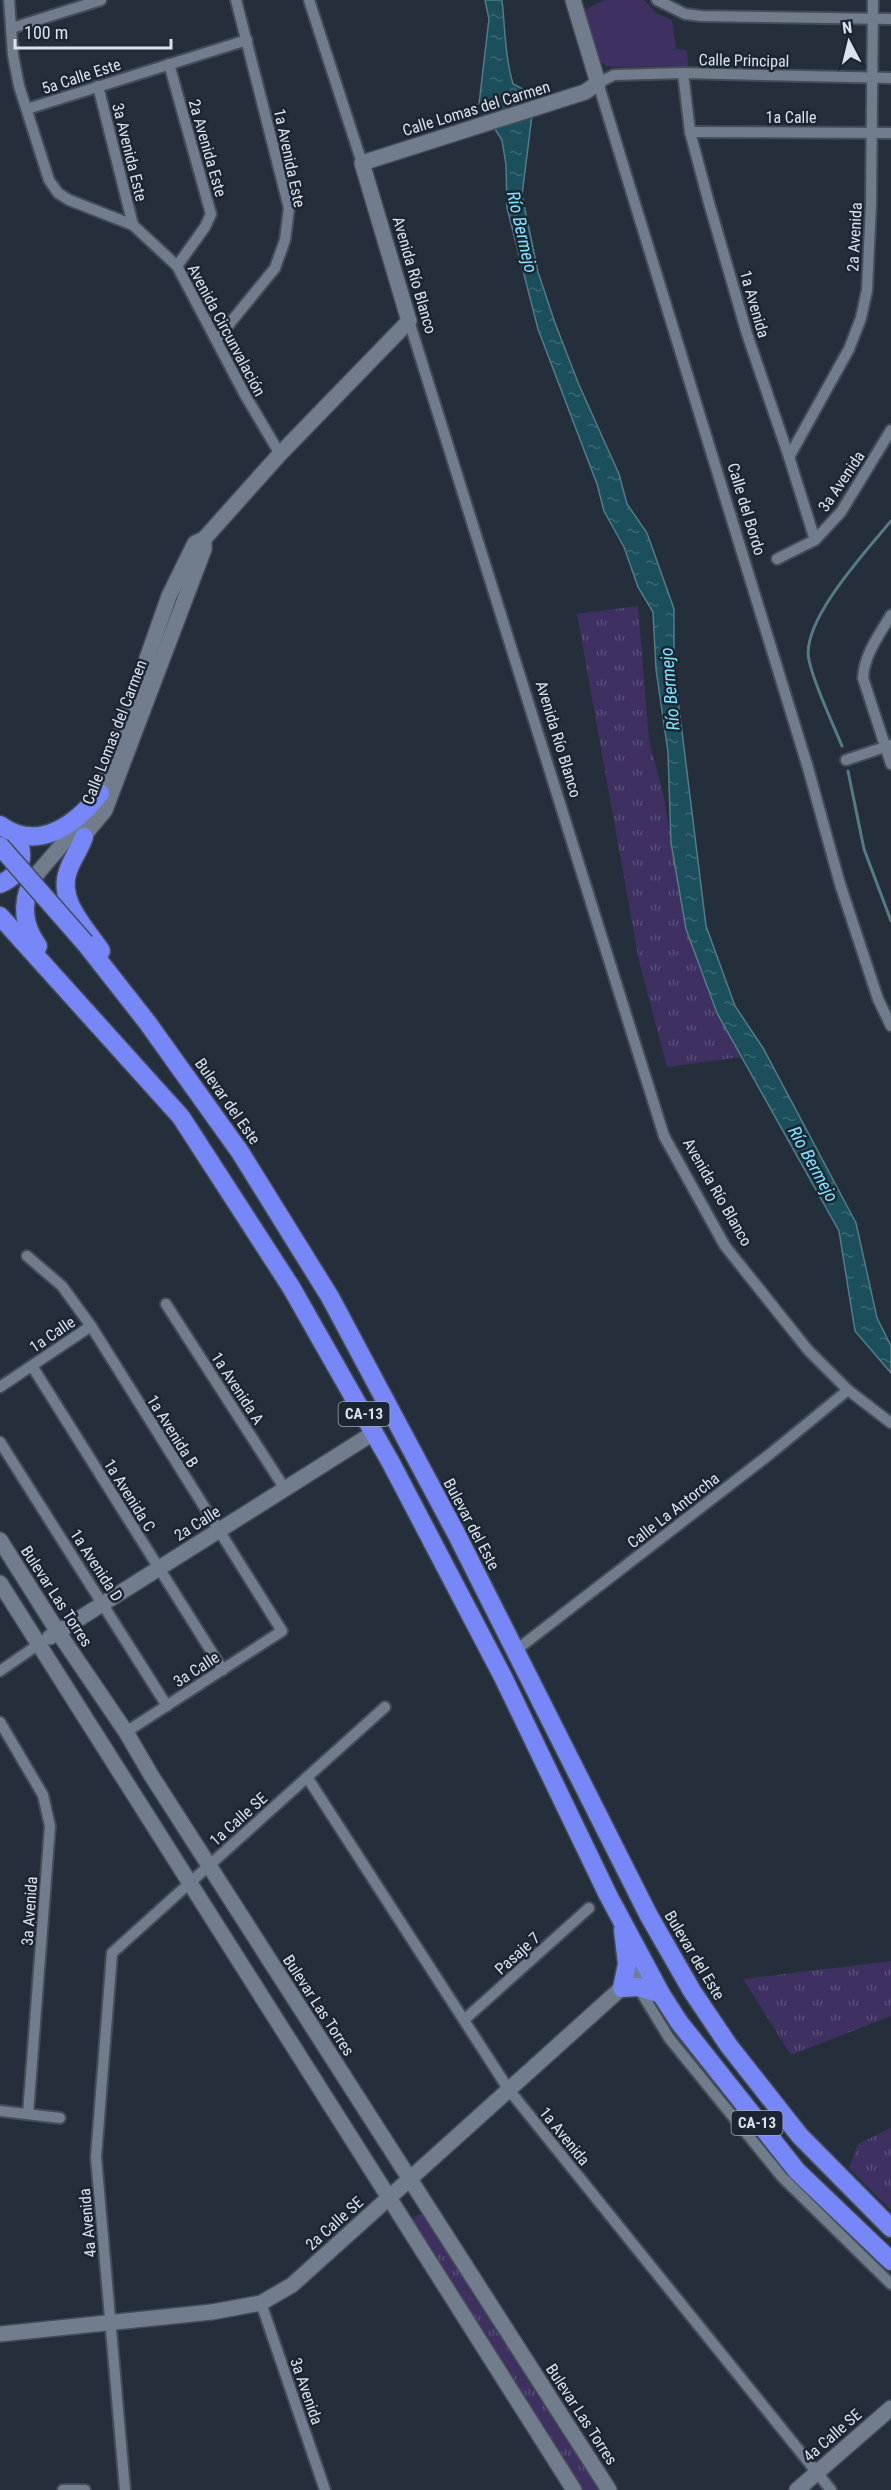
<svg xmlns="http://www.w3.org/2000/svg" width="891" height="2490" viewBox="0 0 891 2490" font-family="'Roboto Condensed',sans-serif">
  <defs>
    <pattern id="park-tufts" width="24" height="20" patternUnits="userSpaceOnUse" patternTransform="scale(1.5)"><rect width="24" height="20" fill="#3e3161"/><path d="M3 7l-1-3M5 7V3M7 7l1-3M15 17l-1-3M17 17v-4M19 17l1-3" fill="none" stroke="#594f78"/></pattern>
    <pattern id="water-ripples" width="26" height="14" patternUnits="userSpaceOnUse" patternTransform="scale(1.5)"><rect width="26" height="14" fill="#1b4f5c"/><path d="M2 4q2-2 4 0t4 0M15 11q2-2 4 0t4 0" fill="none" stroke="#3c6874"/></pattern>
  </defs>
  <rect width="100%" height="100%" fill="#252f3c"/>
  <polygon fill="#3e3161" points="605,0 644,0 656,13 672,20 676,49 687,50 688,66 618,67 606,66 599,60 584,10"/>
  <g fill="url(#park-tufts)">
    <polygon points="638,606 649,740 664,798 686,929 717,1013 741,1057 667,1067 639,961 577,614"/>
    <polygon points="891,1961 891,2016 791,2055 743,1979"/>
    <polygon points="891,2128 891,2210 849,2168 858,2144"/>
    <polygon points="426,2214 602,2490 583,2490 411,2225 415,2216"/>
  </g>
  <path fill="url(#water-ripples)" stroke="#557b87" stroke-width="1.5" d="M 485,0 L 502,0 C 505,28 505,57 513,84 L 525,90 L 534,99 L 522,195 L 538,272 L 555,323 L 579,385 L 619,474 L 627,504 L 647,533 L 674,609 L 674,667 L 706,926 L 735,1006 L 763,1048 L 856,1223 L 877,1318 L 891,1346 L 891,1373 L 855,1331 L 839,1231 L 717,1013 L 686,929 L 671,843 L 668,752 L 656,669 L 653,612 L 638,587 L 624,547 L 604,511 L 597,484 L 538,329 L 507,208 L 506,165 L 502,140 L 479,104 L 489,19 Z"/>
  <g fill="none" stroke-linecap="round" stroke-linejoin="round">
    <g stroke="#557b87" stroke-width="3">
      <path d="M 842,746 C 832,721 814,685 809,660 C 800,622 867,550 891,521"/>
      <polyline points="848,771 864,849 891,921"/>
    </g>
    <g stroke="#444c57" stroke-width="14">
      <g id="street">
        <polyline points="9,0 13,55 19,86 49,180 58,193 69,200 133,225 177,266 245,395 280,454"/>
        <polyline points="309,0 362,163"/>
        <polyline points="657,0 685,14 701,16 891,19"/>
        <polyline points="12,28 101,0"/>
        <polyline points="169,64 211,214 205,227 177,266"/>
        <polyline points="683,73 690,132 709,203 747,334 789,457 815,540"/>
        <polyline points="891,78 683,73 614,75 598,83 808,768 840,884 878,999 891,1026"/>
        <polyline points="98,86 133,225"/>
        <polyline points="27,109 247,40"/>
        <polyline points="690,132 891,133"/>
        <polyline points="409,321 664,1136 725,1246 808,1350 848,1390 891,1423"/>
        <polyline points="217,339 275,268 285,240 289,208 236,0"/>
        <polyline points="789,457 849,349 861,318 867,290 871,204 873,0"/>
        <polyline points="777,559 815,540 841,512 891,430"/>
        <path d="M 891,615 C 879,635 864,655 863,678 L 891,764"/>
        <polyline points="846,760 891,745"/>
        <polyline points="27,1256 62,1286 91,1326 282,1631 126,1732"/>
        <polyline points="166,1304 285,1489"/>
        <polyline points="32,1366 223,1670"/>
        <polyline points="0,1387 91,1326"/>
        <polyline points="0,1442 167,1706"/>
        <polyline points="515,1651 770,1454 848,1390"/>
        <polyline points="0,1671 39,1644"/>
        <polyline points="0,1722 43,1795 50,1826 28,2114"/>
        <polyline points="307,1777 509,2090 831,2490"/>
        <polyline points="638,1987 669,2038 782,2177 891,2284"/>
        <polyline points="464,2020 589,1908"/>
        <polyline points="0,2111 60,2118"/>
        <polyline points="261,2303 325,2490"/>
        <polyline points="63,2490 85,2490"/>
        <polyline points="125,2490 96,2157 112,1953 385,1707"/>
      </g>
    </g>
    <g stroke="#444c57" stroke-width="18">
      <g id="secondary">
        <polyline points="77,844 105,810 204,549 204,539"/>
        <polyline points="31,884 36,875 95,806 169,596 195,543 204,539 280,454 409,321 362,163 585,92 598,83 573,0"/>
        <polyline points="0,1540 58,1632 126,1732 151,1775 609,2490"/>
        <polyline points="0,1583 574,2490"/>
        <polyline points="50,1637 375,1432"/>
        <polyline points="0,2334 212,2312 261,2303 292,2285 646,1966"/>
        <polyline points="797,2490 891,2408"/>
      </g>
    </g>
    <g stroke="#444c57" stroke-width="21">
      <g id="highway">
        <path d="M 0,825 C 38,853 77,824 100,793"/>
        <path d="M 84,837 C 80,849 72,859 68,871 C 57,901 86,928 101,951"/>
        <path d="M 0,884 C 22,875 27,853 14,834"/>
        <path d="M 31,884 C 21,905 24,927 38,946"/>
        <polyline points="0,916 181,1117 291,1287 391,1463 503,1677 608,1895 661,1994 679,2022 797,2171 891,2261"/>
        <polyline points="85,943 147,1022 240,1152 330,1297 457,1535 649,1916 692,1991 729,2046 800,2136 891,2228"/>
        <polyline points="623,1930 627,1964 622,1988 638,1987 661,1994"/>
      </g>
    </g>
    <use href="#street" stroke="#717d8c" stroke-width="10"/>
    <use href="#secondary" stroke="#717d8c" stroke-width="15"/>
    <use href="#highway" stroke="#7787f7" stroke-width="18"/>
    <g stroke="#444c57" stroke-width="21" stroke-linecap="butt">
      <polyline id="highway-bridge" points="0,846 85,943"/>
    </g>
    <use href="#highway-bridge" stroke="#7787f7" stroke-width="18"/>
  </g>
  <g text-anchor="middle" stroke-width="5" stroke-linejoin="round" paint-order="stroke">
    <g fill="#1c2532" stroke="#a2a9b4" stroke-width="1.5">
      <rect x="338.5" y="1402" width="51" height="24" rx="4.5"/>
      <rect x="731.5" y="2111" width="51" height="24" rx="4.5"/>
    </g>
    <g font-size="15" font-weight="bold" fill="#dce2eb">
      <text x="364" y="1419">CA-13</text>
      <text x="757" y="2128">CA-13</text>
    </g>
    <g font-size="16" fill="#dce2eb" stroke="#1c2532">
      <text transform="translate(744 60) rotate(1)" y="6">Calle Principal</text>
      <text transform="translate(81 76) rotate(-18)" y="6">5a Calle Este</text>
      <text transform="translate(476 108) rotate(-17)" y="6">Calle Lomas del Carmen</text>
      <text x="791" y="123">1a Calle</text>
      <text transform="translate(208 148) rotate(74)" y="6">2a Avenida Este</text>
      <text transform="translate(130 152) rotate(76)" y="6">3a Avenida Este</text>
      <text transform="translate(290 158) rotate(78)" y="6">1a Avenida Este</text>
      <text transform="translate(854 237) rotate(-87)" y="6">2a Avenida</text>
      <text transform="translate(415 275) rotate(74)" y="6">Avenida Río Blanco</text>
      <text transform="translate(755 304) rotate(74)" y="6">1a Avenida</text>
      <text transform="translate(227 330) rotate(62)" y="6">Avenida Circunvalación</text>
      <text transform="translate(841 481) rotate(-56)" y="6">3a Avenida</text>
      <text transform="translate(747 509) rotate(73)" y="6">Calle del Bordo</text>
      <text transform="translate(114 732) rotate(-69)" y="6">Calle Lomas del Carmen</text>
      <text transform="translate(559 739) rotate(73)" y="6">Avenida Río Blanco</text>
      <text transform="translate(228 1101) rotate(55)" y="6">Bulevar del Este</text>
      <text transform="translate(718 1192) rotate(60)" y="6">Avenida Río Blanco</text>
      <text transform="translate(52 1334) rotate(-34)" y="6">1a Calle</text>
      <text transform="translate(238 1388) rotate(57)" y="6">1a Avenida A</text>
      <text transform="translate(173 1431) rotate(58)" y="6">1a Avenida B</text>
      <text transform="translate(130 1495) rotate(58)" y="6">1a Avenida C</text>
      <text transform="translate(673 1510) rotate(-38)" y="6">Calle La Antorcha</text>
      <text transform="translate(197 1523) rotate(-32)" y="6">2a Calle</text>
      <text transform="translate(472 1524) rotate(62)" y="6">Bulevar del Este</text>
      <text transform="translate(97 1565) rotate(57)" y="6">1a Avenida D</text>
      <text transform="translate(57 1596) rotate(57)" y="6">Bulevar Las Torres</text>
      <text transform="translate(196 1669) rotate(-33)" y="6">3a Calle</text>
      <text transform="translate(238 1819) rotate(-42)" y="6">1a Calle SE</text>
      <text transform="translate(29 1911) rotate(-86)" y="6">3a Avenida</text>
      <text transform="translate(517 1953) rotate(-42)" y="6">Pasaje 7</text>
      <text transform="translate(695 1955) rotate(59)" y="6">Bulevar del Este</text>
      <text transform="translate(319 2005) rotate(57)" y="6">Bulevar Las Torres</text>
      <text transform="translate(565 2136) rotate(51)" y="6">1a Avenida</text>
      <text transform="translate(87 2223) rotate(-95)" y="6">4a Avenida</text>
      <text transform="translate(334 2223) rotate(-42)" y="6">2a Calle SE</text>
      <text transform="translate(307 2391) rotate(71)" y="6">3a Avenida</text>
      <text transform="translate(582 2414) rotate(57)" y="6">Bulevar Las Torres</text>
      <text transform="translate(832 2435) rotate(-41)" y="6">4a Calle SE</text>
    </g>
    <g font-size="18" font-style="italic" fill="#7fe4ff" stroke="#1c2532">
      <text transform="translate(522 232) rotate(77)" y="6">Río Bermejo</text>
      <text transform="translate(670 689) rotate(-95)" y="6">Río Bermejo</text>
      <text transform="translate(813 1164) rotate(61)" y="6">Río Bermejo</text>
    </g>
  </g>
  <g transform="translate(849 42) rotate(353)" stroke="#1c2532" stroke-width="4.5" paint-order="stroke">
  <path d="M0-4.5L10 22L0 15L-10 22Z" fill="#dce2eb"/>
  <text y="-9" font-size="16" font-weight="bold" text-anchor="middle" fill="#dce2eb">N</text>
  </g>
  <path d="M15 39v9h156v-9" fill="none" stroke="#dce2eb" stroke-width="3"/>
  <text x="24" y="39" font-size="18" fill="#dce2eb" stroke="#1c2532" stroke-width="4.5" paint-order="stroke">100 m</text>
</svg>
